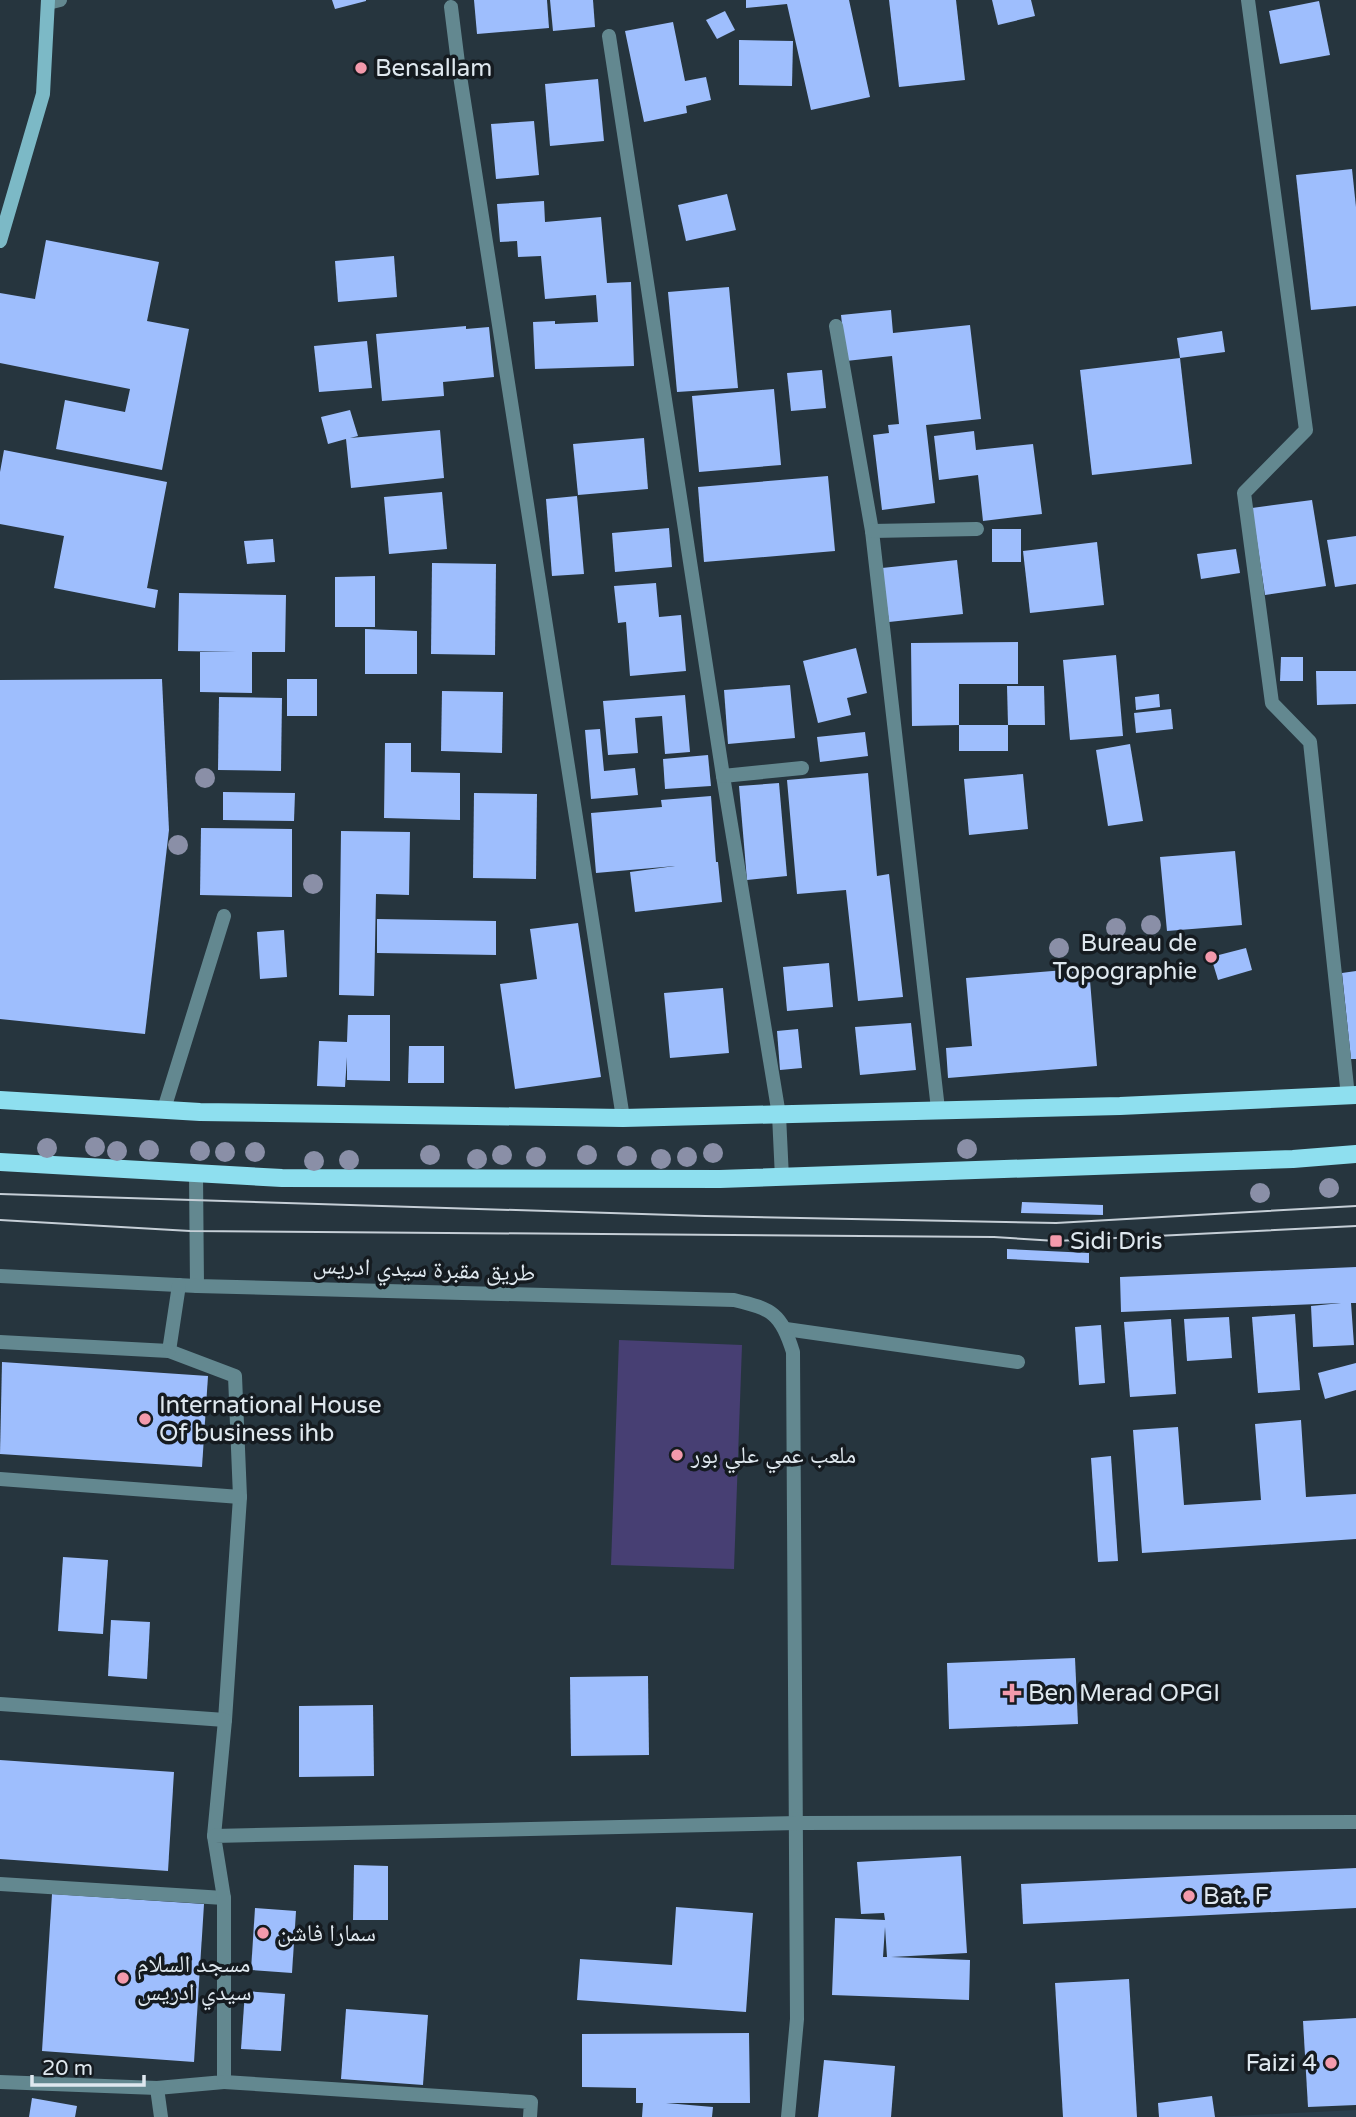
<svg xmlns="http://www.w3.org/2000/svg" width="1356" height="2117" viewBox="0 0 1356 2117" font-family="'Varela Round','Noto Naskh Arabic',sans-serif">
  <rect width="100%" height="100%" fill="#26353e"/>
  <polygon fill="#2a3f4d" points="1356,2110 1356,2117 1213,2117"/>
  <polygon fill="#473f73" points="619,1340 742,1345 734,1569 611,1565"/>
  <g fill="#9ebefd" fill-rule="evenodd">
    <polygon points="332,0 366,0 366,1 335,9"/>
    <polygon points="474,0 547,0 549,28 477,34"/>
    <polygon points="550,0 593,0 595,27 553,31"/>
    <polygon points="746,0 849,0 870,97 811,110 787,4 746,8"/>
    <polygon points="889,0 956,0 965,80 899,87"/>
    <polygon points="992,0 1031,0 1035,16 998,25"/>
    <polygon points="1319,1 1330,55 1280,64 1269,11"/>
    <polygon points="725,11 735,30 717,39 706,20"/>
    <polygon points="673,22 685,81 706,77 711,100 686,106 687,113 644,122 625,31"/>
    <polygon points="739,40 793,41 792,86 739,85"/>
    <polygon points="598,79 604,141 550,146 545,84"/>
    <polygon points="534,121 539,175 496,179 491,124"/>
    <polygon points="1352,169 1356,207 1356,306 1311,310 1296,175"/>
    <polygon points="727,194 736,230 686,241 678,205"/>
    <polygon points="544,201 545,222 601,217 607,283 631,282 634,366 535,369 533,322 555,321 555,324 598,322 596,295 545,299 541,256 518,257 517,241 500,242 497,204"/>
    <polygon points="46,240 159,262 147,321 189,329 162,470 56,449 65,400 125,412 130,389 0,363 0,293 35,299"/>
    <polygon points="394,256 397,297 338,302 335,261"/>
    <polygon points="729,287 738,388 677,392 668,292"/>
    <polygon points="891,310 893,333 970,325 981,419 926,425 935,503 882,510 873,435 889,433 888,425 899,424 892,356 846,361 841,315"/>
    <polygon points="466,326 466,329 489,327 494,377 443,382 444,396 382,401 376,334"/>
    <polygon points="1222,331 1225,352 1180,358 1177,338"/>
    <polygon points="367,341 372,388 319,392 314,346"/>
    <polygon points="1180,358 1192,464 1092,475 1080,370"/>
    <polygon points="822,370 826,408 791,411 787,373"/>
    <polygon points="774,389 781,465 699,472 692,396"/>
    <polygon points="350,410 358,436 350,438 440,430 444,478 351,488 346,439 328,444 321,417"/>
    <polygon points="974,431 976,450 1033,444 1042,514 983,521 978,475 939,480 934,436"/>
    <polygon points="644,438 648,489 578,495 573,444"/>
    <polygon points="4,450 167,482 147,588 158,590 155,608 54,588 64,536 0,524 0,472"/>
    <polygon points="828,476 835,551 704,562 698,487"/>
    <polygon points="442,492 447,549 389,554 384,497"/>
    <polygon points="577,496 584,574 552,576 546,499"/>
    <polygon points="1312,500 1326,586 1265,595 1252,508"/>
    <polygon points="669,528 672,567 615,572 612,533"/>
    <rect x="992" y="529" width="29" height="33"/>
    <polygon points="1356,536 1356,584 1335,587 1327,540"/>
    <polygon points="273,539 275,562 247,564 244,541"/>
    <polygon points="1097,542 1104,605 1030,613 1023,551"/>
    <polygon points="1236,549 1240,573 1201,579 1197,554"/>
    <polygon points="957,560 963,614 889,622 882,568"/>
    <polygon points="432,563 496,564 495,655 431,654"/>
    <polygon points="375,576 375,627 335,627 335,577"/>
    <polygon points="656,583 659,617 681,615 686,671 630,676 626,622 618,623 614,586"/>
    <polygon points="179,593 286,595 285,652 252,652 252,693 200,692 200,652 236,652 178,651"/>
    <polygon points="365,629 417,631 417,674 365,674"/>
    <polygon points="1018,642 1018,684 959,684 959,725 912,726 911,643"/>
    <polygon points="856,648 867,693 847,698 851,715 818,723 803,661"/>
    <polygon points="1116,655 1123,736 1070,740 1063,660"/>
    <polygon points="1281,657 1303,657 1303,681 1280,681"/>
    <polygon points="1316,671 1356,671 1356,704 1317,705"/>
    <polygon points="162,679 169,830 145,1034 0,1019 0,680"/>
    <rect x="287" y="679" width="30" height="37"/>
    <polygon points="790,685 795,738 728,744 724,690"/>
    <polygon points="1007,686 1044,686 1045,725 1008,725"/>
    <polygon points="442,691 503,692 502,753 441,751"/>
    <polygon points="1159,694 1160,707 1136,710 1135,697"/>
    <polygon points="685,695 690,752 665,754 662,716 635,718 638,753 608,755 603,701"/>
    <polygon points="219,697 282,698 281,771 218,770"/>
    <polygon points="1171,709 1173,729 1136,733 1134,713"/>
    <rect x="959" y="725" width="49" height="26"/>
    <polygon points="600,729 604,771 635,768 638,795 591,799 585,730"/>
    <polygon points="865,732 868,756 820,762 817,737"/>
    <polygon points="385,743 411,743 411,772 460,773 460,820 384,818"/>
    <polygon points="1130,744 1143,821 1108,826 1096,750"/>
    <polygon points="708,755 711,786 665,789 663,759"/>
    <polygon points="868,773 877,876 889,874 903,997 858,1001 846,890 797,894 787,780"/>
    <polygon points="1023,774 1028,829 969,835 964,779"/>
    <polygon points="779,783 787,876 747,880 739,786"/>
    <polygon points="223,792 295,793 294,821 223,820"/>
    <polygon points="474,793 537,794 536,879 473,878"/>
    <polygon points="711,796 716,862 718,862 722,902 635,912 630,872 675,866 596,873 591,813 662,807 661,800"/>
    <polygon points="201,828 292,829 292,897 200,895"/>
    <polygon points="341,831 410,832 409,895 376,894 374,996 339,995"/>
    <polygon points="1235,851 1242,925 1167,931 1160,857"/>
    <polygon points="377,919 496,921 496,955 377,953"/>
    <polygon points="578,923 601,1077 515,1089 500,984 537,979 530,929"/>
    <polygon points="284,930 287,977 260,979 257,932"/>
    <polygon points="1246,948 1252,970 1218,980 1211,957"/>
    <polygon points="829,963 833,1007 787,1011 783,967"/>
    <polygon points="1089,968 1097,1066 948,1078 946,1048 972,1046 966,978"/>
    <polygon points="1356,971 1356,1059 1351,1059 1342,973"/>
    <polygon points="723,988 729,1053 670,1058 664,993"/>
    <polygon points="348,1015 390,1015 390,1081 347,1080 347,1057 345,1087 317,1086 319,1041 347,1042"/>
    <polygon points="911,1023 916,1070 860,1075 855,1027"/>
    <polygon points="798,1029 802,1068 780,1070 777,1031"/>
    <polygon points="409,1046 444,1046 444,1083 408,1083"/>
    <polygon points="1022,1202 1103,1205 1103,1215 1021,1213"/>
    <polygon points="1007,1249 1089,1253 1089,1263 1007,1259"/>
    <polygon points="1356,1267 1356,1303 1351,1303 1354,1345 1313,1347 1311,1306 1341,1303 1121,1312 1120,1277"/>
    <polygon points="1295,1314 1300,1390 1258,1393 1252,1317"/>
    <polygon points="1229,1317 1232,1358 1187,1361 1184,1319"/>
    <polygon points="1171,1319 1176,1394 1130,1397 1124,1322"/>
    <polygon points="1101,1325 1105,1383 1079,1385 1075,1327"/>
    <polygon points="2,1362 208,1376 202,1467 0,1454"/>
    <polygon points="1356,1363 1356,1390 1325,1399 1318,1373"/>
    <polygon points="1301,1420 1306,1497 1356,1494 1356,1539 1142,1553 1133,1430 1178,1427 1184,1505 1261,1500 1255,1424"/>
    <polygon points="1111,1456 1118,1561 1098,1562 1091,1458"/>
    <polygon points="63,1557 108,1560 103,1634 58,1631"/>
    <polygon points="111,1620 150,1622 147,1679 108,1676"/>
    <polygon points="1075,1658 1078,1724 949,1729 947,1663"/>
    <polygon points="648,1676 649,1755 571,1756 570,1677"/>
    <polygon points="373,1705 374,1776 299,1777 299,1706"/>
    <polygon points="0,1760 174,1772 168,1871 0,1859"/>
    <path d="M 961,1856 L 967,1953 L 891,1957 L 970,1960 L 969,2000 L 832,1995 L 835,1918 L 885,1920 L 884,1913 L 861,1914 L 857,1862 ZM 885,1927 L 887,1957 L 883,1957 Z"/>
    <polygon points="354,1865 388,1866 388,1920 353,1920"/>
    <polygon points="1356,1868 1356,1908 1023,1924 1021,1884"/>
    <polygon points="52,1894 204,1904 194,2062 42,2051"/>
    <polygon points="676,1907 753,1913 746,2012 577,2000 580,1959 672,1965"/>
    <polygon points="255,1908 296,1911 292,1973 251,1970"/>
    <polygon points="1129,1979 1137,2117 1063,2117 1055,1983"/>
    <polygon points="245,1991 285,1994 281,2051 241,2049"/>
    <polygon points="346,2009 428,2015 423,2085 341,2079"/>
    <polygon points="1356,2018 1356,2105 1308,2107 1303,2021"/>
    <polygon points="749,2033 750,2103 666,2103 713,2107 712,2117 642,2117 643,2103 636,2103 636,2088 582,2087 582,2034"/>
    <polygon points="824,2060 895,2066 891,2117 818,2117"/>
    <polygon points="1212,2096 1215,2117 1159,2117 1158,2103"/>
    <polygon points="32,2098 77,2106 75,2117 29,2117"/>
  </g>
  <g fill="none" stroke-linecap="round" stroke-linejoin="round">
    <g stroke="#638890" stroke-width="14">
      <polyline points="164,1109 224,916"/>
      <polyline points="786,1329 1018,1362"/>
    </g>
    <g stroke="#638890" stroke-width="14">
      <polyline points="1248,0 1306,430 1244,493 1272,703 1310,742 1348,1096"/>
      <polyline points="48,3 60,0"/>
      <polyline points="451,7 458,63 623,1118"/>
      <polyline points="609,36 723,776 779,1115 782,1178"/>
      <polyline points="836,326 872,531 938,1109"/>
      <polyline points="872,531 977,529"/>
      <polyline points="723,776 802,768"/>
      <polyline points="196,1174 197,1286"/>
      <path d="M 0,1276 L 197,1286 L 734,1300 C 772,1309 781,1313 793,1352 L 797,2019 L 788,2117"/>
      <polyline points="0,1342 169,1351 235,1376 240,1497 225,1720"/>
      <polyline points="169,1351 179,1285"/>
      <polyline points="0,1479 240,1497"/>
      <polyline points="0,1704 225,1720 214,1836"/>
      <polyline points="0,1884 224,1898"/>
      <polyline points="0,2082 157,2088 224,2082 224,1898 214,1836 798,1823 1356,1822"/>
      <polyline points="224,2082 531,2102 530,2117"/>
      <polyline points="157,2088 161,2117"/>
    </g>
    <polyline stroke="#7cb9c6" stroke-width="14" points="0,241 43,94 48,0"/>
    <g stroke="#8edfef" stroke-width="18">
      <polyline points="0,1100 200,1112 623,1118 1120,1106 1356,1095"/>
      <polyline points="0,1162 282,1178 720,1179 1293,1159 1356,1154"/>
    </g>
    <g stroke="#c6cfd7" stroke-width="2">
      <polyline points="0,1194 705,1216 1056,1223 1356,1206"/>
      <polyline points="0,1220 190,1231 994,1237 1056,1241 1356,1226"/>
    </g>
  </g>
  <g fill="#8a8fa7">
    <circle cx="205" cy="778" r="10"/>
    <circle cx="178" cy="845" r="10"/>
    <circle cx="313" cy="884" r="10"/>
    <circle cx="1151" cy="925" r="10"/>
    <circle cx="1116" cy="928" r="10"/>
    <circle cx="1059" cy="948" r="10"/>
    <circle cx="95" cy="1147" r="10"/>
    <circle cx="47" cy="1148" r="10"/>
    <circle cx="967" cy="1149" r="10"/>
    <circle cx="149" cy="1150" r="10"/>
    <circle cx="117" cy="1151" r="10"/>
    <circle cx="200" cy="1151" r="10"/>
    <circle cx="225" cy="1152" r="10"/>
    <circle cx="255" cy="1152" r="10"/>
    <circle cx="713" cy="1153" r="10"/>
    <circle cx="430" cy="1155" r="10"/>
    <circle cx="502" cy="1155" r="10"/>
    <circle cx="587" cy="1155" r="10"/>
    <circle cx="627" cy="1156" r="10"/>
    <circle cx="536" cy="1157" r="10"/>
    <circle cx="687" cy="1157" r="10"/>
    <circle cx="477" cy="1159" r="10"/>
    <circle cx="661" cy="1159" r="10"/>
    <circle cx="349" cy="1160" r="10"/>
    <circle cx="314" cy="1161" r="10"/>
    <circle cx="1329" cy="1188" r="10"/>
    <circle cx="1260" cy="1193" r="10"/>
  </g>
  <g fill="#f39aac" stroke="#151b20" stroke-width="2.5">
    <circle cx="361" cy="68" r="7"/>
    <circle cx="1211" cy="957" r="7"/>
    <rect x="1049" y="1234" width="14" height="14" rx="3.5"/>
    <circle cx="145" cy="1419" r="7"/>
    <circle cx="677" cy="1455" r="7"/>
    <path d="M1008.5 1682.5h7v7h7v7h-7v7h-7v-7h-7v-7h7z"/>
    <circle cx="1189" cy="1896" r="7"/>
    <circle cx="263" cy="1933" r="7"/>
    <circle cx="123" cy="1978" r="7"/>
    <circle cx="1331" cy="2063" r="7"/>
  </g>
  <g text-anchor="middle" stroke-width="7" stroke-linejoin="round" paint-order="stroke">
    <g font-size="24" fill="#dfe8ef" stroke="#151b20" text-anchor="start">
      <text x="375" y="76">Bensallam</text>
      <text x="1197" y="951" text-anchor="end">Bureau de<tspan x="1197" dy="28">Topographie</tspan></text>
      <text x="1070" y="1249">Sidi Dris</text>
      <text x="159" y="1413">International House<tspan x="159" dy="28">Of business ihb</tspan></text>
      <text x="691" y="1463">ملعب عمي علي بور</text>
      <text x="1028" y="1701">Ben Merad OPGI</text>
      <text x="1203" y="1904">Bat. F</text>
      <text x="277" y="1941">سمارا فاشن</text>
      <text x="137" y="1972">مسجد السلام<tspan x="137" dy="28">سيدي ادريس</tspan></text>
      <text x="1317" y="2071" text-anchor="end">Faizi 4</text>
    </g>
    <g font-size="24" fill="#dfe8ef" stroke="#151b20">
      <text transform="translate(424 1269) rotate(2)" y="8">طريق مقبرة سيدي ادريس</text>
    </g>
  </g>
  <path d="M32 2075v10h112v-10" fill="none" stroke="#dfe8ef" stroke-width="3.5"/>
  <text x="42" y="2075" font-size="21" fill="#dfe8ef" stroke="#151b20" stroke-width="5" paint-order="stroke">20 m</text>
</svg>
